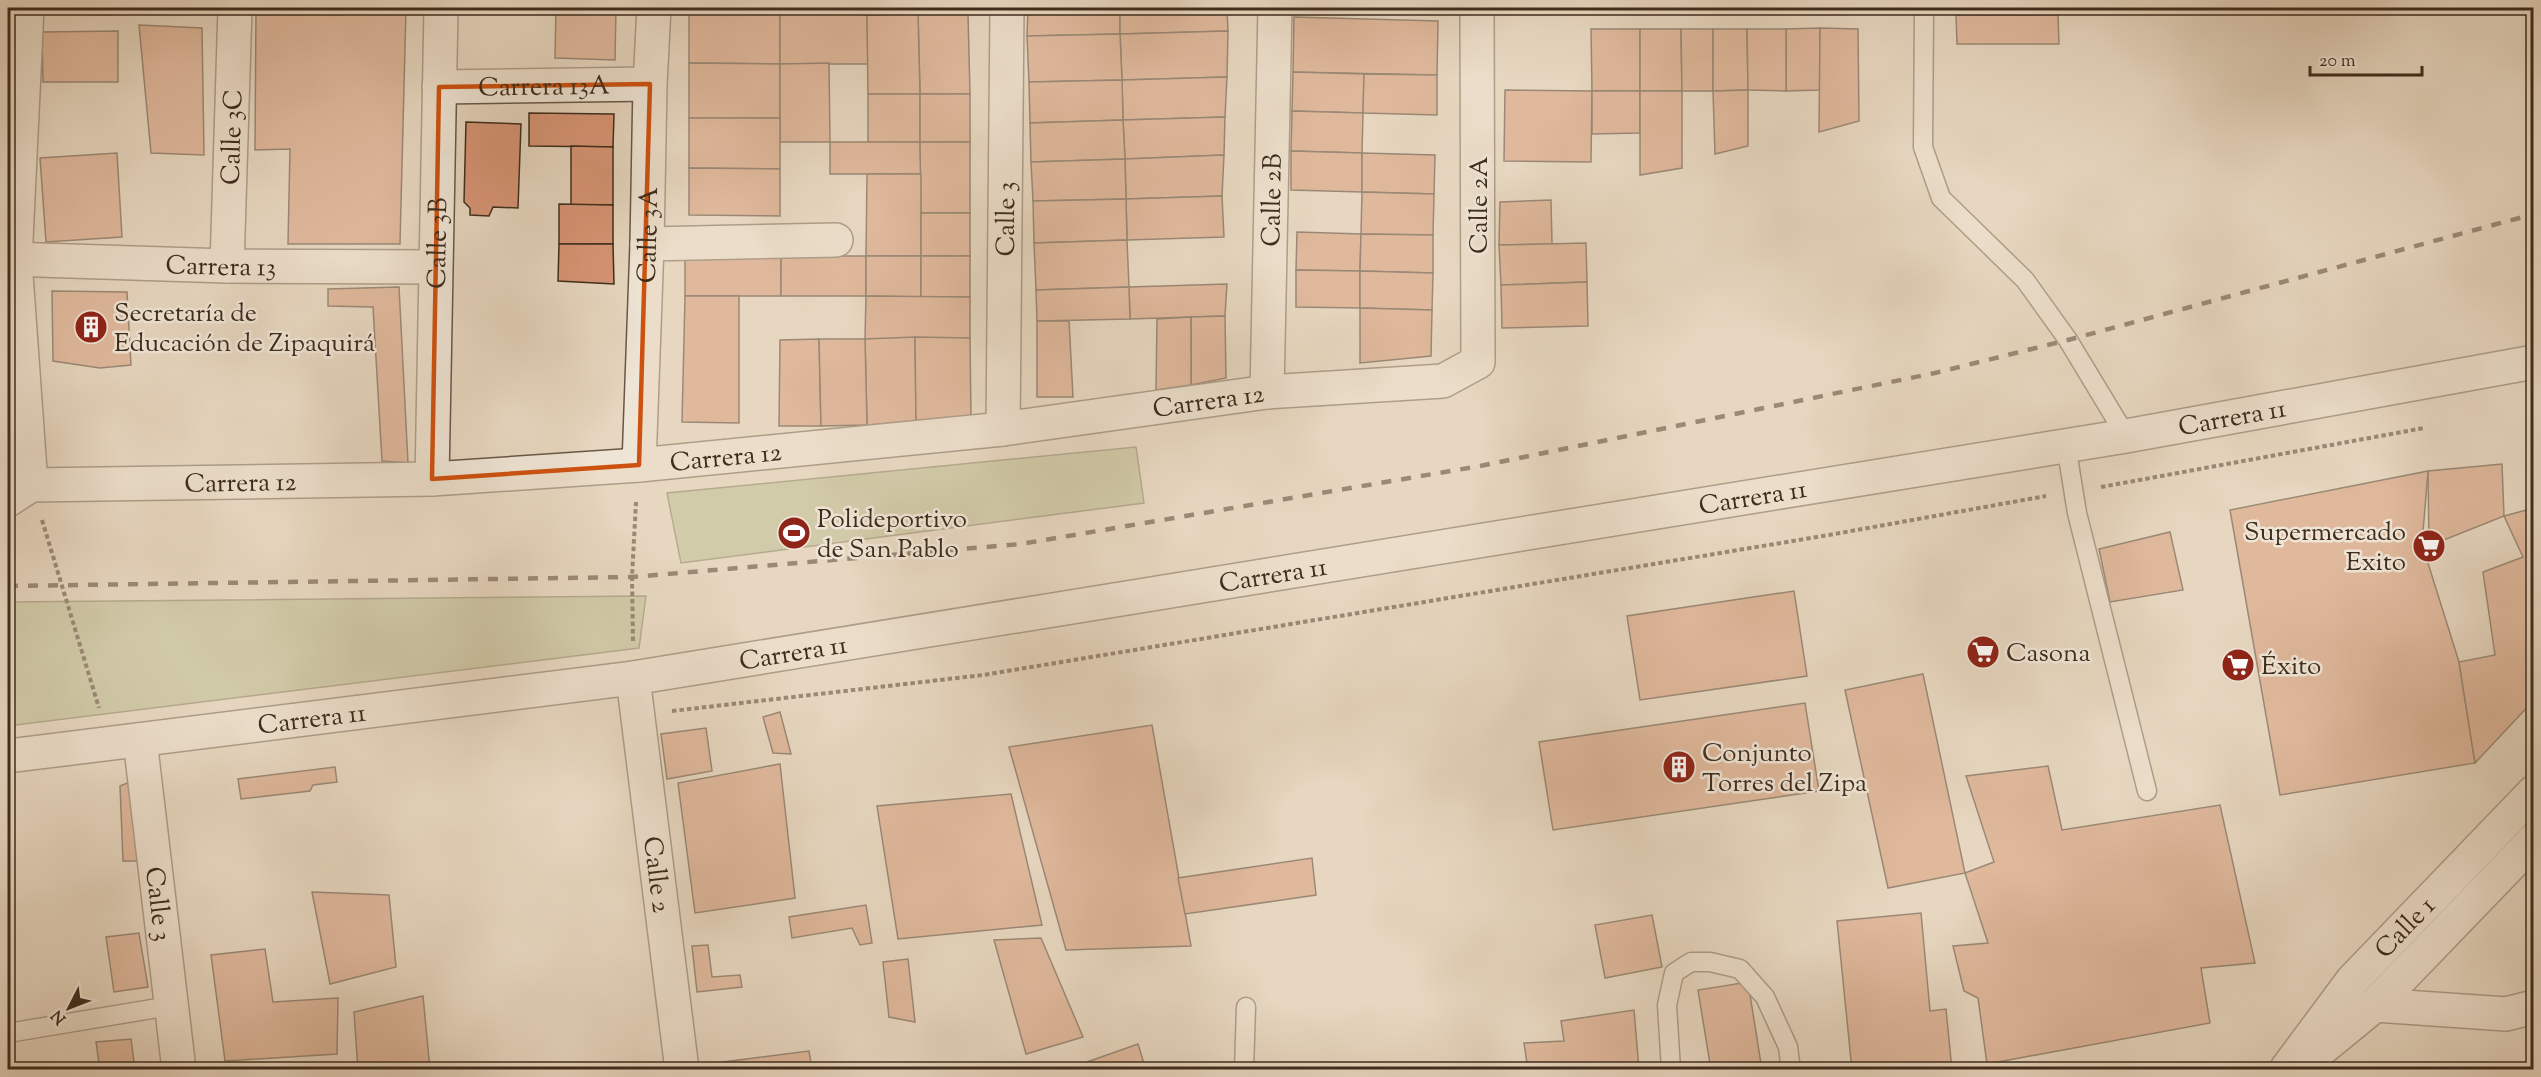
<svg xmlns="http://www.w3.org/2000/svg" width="2541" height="1077" viewBox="0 0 2541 1077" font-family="'Sorts Mill Goudy',serif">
  <rect width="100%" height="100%" fill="#e7d7c0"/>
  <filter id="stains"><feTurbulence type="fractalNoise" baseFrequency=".00333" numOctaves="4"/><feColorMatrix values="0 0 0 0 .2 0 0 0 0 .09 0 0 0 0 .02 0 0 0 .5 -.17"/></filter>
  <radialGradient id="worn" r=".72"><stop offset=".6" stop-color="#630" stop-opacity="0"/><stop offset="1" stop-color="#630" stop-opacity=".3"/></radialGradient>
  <g fill="#b8bd90" stroke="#7b7456" stroke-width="1.5">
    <polygon points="1136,447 1144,503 681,563 667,493"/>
    <polygon points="646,596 639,648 8,726 8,602"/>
  </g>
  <g fill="#d79474" stroke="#3e2c1d" stroke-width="1.5">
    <polygon points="51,8 110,8 110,15 51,13"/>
    <polygon points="256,8 406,8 400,244 288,244 290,149 255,150"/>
    <polygon points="556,8 616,8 615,60 555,58"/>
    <polygon points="1028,8 1120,8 1120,34 1027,36"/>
    <polygon points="1120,8 1227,8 1228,31 1120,34"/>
    <rect x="1956" y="8" width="102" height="7"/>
    <polygon points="689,10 780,10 780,64 689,63"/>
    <polygon points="780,10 867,15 868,64 780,64"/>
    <polygon points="918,14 968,14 970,94 920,94"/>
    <polygon points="918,14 920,94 868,94 867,15"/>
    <polygon points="1956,15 2058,15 2059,44 1957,44"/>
    <polygon points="1294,17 1438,21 1437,75 1293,72"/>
    <polygon points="139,25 202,28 204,155 151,153"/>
    <polygon points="1820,28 1820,90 1786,91 1786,29"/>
    <polygon points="1820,28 1858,29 1859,121 1819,132"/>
    <polygon points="1591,29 1640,29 1640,91 1592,91"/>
    <polygon points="1640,29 1681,29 1682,91 1640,91"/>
    <polygon points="1681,29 1713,29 1713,91 1682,91"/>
    <polygon points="1713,29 1747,29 1748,90 1713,91"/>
    <polygon points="1747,29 1786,29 1786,91 1748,90"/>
    <polygon points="118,31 118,82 43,82 42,32"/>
    <polygon points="1228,31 1227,77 1122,80 1120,34"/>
    <polygon points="1120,34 1122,80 1029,82 1027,36"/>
    <polygon points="689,63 780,64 780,118 689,118"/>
    <polygon points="829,63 830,142 780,142 780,64"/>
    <polygon points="1293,72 1364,74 1363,113 1292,111"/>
    <polygon points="1364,74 1437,75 1437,115 1363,113"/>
    <polygon points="1227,77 1225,117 1123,120 1122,80"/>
    <polygon points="1122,80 1123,120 1030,123 1029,82"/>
    <polygon points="1505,90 1592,91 1591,162 1504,161"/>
    <polygon points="1748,90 1748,146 1715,154 1713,91"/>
    <polygon points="1592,91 1640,91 1640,133 1592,134"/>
    <polygon points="1640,91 1682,91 1682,168 1640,175"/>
    <rect x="868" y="94" width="52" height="48"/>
    <rect x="920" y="94" width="50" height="48"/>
    <polygon points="1292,111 1363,113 1362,153 1291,151"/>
    <polygon points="529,113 614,114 613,147 529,146"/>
    <polygon points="1225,117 1224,155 1125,159 1123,120"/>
    <polygon points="689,118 780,118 780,169 689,168"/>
    <polygon points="1123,120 1125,159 1031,162 1030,123"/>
    <polygon points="466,122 521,124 518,208 493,207 489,216 470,215 470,208 464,202"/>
    <polygon points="830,142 920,142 921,174 830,174"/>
    <polygon points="920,142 970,142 970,213 921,213"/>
    <polygon points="571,146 613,147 613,205 571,205"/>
    <polygon points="1291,151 1362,153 1362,192 1291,190"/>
    <polygon points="117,153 122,237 46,242 40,158"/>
    <polygon points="1362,153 1435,155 1434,194 1362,192"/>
    <polygon points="1224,155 1222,196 1126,199 1125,159"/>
    <polygon points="1125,159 1126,199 1033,201 1031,162"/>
    <polygon points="689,168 780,169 780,216 689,215"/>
    <polygon points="867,174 921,174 921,256 866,256"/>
    <polygon points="1362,192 1434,194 1433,235 1361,234"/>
    <polygon points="1222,196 1224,237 1127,240 1126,199"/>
    <polygon points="1126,199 1127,240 1034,243 1033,201"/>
    <polygon points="1551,200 1552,244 1499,245 1500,202"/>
    <polygon points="559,204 613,205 613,244 559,244"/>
    <rect x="921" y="213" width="49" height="43"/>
    <polygon points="1297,232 1361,234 1360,271 1296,270"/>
    <polygon points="1361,234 1433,235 1433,273 1360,271"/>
    <polygon points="1127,240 1129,287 1036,290 1034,243"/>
    <polygon points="1586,243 1587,282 1501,285 1499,245"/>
    <polygon points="559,244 613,244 614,284 558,281"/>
    <rect x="685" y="256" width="96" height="40"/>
    <rect x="781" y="256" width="85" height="40"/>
    <polygon points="866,256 921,256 921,297 866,296"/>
    <rect x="921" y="256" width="49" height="41"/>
    <polygon points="1296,270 1360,271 1360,308 1296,307"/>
    <polygon points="1360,271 1433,273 1432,310 1360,308"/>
    <polygon points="1587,282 1588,326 1502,328 1501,285"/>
    <polygon points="1227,284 1225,316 1130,319 1129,287"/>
    <polygon points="399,287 408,463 382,461 373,307 328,306 328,289"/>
    <polygon points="1129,287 1130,319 1037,321 1036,290"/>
    <polygon points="52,291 127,292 131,365 100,368 53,361"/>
    <polygon points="685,296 739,296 739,423 682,422"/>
    <polygon points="866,296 970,297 970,338 865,339"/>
    <polygon points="1360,308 1432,310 1431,356 1360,363"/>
    <polygon points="1225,316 1226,378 1191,385 1191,317"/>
    <polygon points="1191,317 1191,385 1156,390 1157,319"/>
    <polygon points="1037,321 1069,321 1073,397 1037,397"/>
    <polygon points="915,337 916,422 867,425 865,339"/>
    <polygon points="915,337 970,338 971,417 916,422"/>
    <polygon points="819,339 821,426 779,426 780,340"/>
    <polygon points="819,339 865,339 867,425 821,426"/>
    <polygon points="2502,464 2504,516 2429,546 2428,471"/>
    <polygon points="2428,471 2422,544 2459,662 2475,763 2280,795 2230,510"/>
    <polygon points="2534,508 2534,700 2475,763 2459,662 2495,655 2483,572 2523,557 2504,516"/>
    <polygon points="2170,532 2183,590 2110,602 2099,549"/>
    <polygon points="1794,591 1807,676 1640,700 1627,616"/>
    <polygon points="1923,674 1965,873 1888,888 1845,690"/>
    <polygon points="1805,703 1819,791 1553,830 1539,742"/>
    <polygon points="780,712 791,754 773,753 763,717"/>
    <polygon points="1152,725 1191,946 1066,950 1009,747"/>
    <polygon points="706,728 712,771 667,779 661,734"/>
    <polygon points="780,764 795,898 695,913 678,783"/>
    <polygon points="2048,766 2062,830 2220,805 2255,963 2201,968 2210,1023 1987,1064 1978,998 1964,991 1953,946 1988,943 1965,873 1994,862 1966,776"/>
    <polygon points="335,767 337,782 313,785 310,791 241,799 238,779"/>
    <polygon points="132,781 141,861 123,861 120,786"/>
    <polygon points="1011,794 1042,925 898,939 877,806"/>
    <polygon points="1312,858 1316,895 1185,914 1178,878"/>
    <polygon points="312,892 389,895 396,967 330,984"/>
    <polygon points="866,905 872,943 860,945 852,928 792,938 789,917"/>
    <polygon points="1921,913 1930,1011 1946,1009 1952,1070 1852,1070 1837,921"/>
    <polygon points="1652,915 1662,967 1605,978 1595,925"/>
    <polygon points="139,933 148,987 114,992 106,937"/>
    <polygon points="1041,938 1083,1037 1026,1054 994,940"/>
    <polygon points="708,945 712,977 740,975 742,987 697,992 692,946"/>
    <polygon points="265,949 273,1002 338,998 337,1054 225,1061 211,955"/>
    <polygon points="908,959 915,1022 889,1017 883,962"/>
    <polygon points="1748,982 1762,1070 1711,1070 1698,990"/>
    <polygon points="423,996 430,1070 358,1070 354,1012"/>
    <polygon points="1634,1010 1639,1070 1528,1070 1524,1043 1564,1041 1561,1021"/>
    <polygon points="131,1039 135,1070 100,1070 96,1042"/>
    <polygon points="1138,1044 1146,1070 1090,1070 1087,1062"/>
    <polygon points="809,1051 812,1070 716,1070 715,1063"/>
  </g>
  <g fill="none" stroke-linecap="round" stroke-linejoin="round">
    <g stroke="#685746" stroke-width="21">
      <g id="service">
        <polyline points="1924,8 1923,147 1941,198 2025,280 2068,340 2126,436"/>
        <polyline points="2066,445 2077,513 2147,791"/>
        <polyline points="8,1033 170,1006"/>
        <polyline points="1244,1070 1246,1007"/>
        <polyline points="1671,1070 1667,1005 1674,973 1691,962 1710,962 1740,969 1765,997 1788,1047 1791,1070"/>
      </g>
    </g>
    <g stroke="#685746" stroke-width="36">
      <g id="minor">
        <polyline points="27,8 15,261 31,485"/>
        <path id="s1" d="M 439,87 L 650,84"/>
        <polyline points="647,244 836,240"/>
        <path id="s2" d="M 8,259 L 227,266 L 434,267"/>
        <path id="s3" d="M 227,266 L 235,8"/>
        <path id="s4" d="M 1267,392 L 1275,8"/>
        <path id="s5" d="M 1003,429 L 1007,8"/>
        <path id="s6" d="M 639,465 L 647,244 L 650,84 L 654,8"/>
        <path id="s7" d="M 432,479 L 441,8"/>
        <path id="s8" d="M 8,500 L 31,485 L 432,479 L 639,465 L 1003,429 L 1267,392 L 1443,381 L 1478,362 L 1477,8"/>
        <path id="s9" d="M 633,678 L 682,1070"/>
        <path id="s10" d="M 140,740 L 179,1070"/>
        <path id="s11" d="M 8,756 L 633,678 L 2126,436 L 2534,362"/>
        <polyline points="2375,1005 2506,1014 2534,1007"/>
      </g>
    </g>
    <g stroke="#685746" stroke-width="36">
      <g id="tertiary">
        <polyline points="2309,1059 2375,1005 2534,840"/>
        <path id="s12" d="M 2286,1070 L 2352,981 L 2534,792"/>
      </g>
    </g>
    <g stroke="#3e2c1d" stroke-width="4" stroke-dasharray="4.5 3" stroke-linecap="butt">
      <polyline points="2101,487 2424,428"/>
      <polyline points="42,520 99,708"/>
      <polyline points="633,641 632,577 636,502"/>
      <polyline points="672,711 983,675 1829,535 2046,496"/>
    </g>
    <use href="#service" stroke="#efe5d6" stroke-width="18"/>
    <use href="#minor" stroke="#efe5d6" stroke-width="33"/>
    <use href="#tertiary" stroke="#efe5d6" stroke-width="33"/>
    <polyline stroke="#3e2c1d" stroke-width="4.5" stroke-dasharray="10 10" stroke-linecap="butt" points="8,586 632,577 1021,544 1480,466 1935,373 2068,340 2534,214"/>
  </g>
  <path d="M0 0H2541V1077H0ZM 650,84 L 639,465 L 432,479 L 439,87 Z" fill="#e7d7c0" fill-opacity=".55" fill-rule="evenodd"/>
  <path fill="none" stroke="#ce520f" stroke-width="4.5" stroke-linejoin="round" d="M 650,84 L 639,465 L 432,479 L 439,87 Z"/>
  <defs>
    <g id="building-disc" transform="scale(1.725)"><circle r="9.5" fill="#8f2418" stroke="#efe5d6"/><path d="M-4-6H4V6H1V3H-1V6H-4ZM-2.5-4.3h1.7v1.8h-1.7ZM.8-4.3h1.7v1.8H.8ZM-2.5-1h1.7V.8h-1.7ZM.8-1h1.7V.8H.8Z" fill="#fff"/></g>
    <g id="stadium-disc" transform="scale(1.725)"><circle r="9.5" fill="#8f2418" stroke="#efe5d6"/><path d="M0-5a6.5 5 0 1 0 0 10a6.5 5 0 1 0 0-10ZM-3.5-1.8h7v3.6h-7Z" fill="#fff"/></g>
    <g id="supermarket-disc" transform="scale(1.725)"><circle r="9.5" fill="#8f2418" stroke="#efe5d6"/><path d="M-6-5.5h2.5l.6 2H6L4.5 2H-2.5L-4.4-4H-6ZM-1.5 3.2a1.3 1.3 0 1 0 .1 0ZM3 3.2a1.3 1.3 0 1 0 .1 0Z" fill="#fff"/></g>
  </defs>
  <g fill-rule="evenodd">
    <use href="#building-disc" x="91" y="327"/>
    <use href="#stadium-disc" x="794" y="533"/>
    <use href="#supermarket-disc" x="2429" y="546"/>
    <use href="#supermarket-disc" x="1983" y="652"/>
    <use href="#supermarket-disc" x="2238" y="665"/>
    <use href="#building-disc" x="1679" y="767"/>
  </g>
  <g text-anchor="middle" stroke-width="5" stroke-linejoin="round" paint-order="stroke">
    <g font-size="26" fill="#3e2c1d" stroke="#efe5d6">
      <text dy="9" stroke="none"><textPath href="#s1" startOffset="105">Carrera 13A</textPath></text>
      <text dy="9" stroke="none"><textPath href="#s3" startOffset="129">Calle 3C</textPath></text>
      <text dy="9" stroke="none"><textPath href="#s4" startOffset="192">Calle 2B</textPath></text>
      <text transform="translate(1478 205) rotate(-90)" y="9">Calle 2A</text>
      <text dy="9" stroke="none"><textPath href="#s5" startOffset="210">Calle 3</textPath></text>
      <text dy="9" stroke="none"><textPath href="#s6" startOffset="230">Calle 3A</textPath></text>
      <text dy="9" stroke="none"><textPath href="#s7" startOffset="236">Calle 3B</textPath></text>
      <text dy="9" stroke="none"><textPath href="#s2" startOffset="213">Carrera 13</textPath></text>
      <text dy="9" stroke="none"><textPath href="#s8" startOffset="1209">Carrera 12</textPath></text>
      <text dy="9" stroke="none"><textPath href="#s11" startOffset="2250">Carrera 11</textPath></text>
      <text dy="9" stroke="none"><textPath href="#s8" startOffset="723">Carrera 12</textPath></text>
      <text dy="9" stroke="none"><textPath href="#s8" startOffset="237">Carrera 12</textPath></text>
      <text dy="9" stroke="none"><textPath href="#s11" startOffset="1764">Carrera 11</textPath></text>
      <text dy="9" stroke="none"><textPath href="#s11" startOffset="1278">Carrera 11</textPath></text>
      <text dy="9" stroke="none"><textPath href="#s11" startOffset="792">Carrera 11</textPath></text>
      <text dy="9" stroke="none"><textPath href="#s11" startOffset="306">Carrera 11</textPath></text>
      <text dy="9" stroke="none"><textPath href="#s9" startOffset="198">Calle 2</textPath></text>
      <text dy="9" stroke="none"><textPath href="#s10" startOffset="165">Calle 3</textPath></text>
      <text dy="9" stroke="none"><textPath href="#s12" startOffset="186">Calle 1</textPath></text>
    </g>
    <g font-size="26" fill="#3e2c1d" stroke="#efe5d6" text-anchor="start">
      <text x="114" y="321">Secretaría de<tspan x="114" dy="30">Educación de Zipaquirá</tspan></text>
      <text x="817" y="527">Polideportivo<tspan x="817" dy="30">de San Pablo</tspan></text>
      <text x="2406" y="540" text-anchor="end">Supermercado<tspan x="2406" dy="30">Exito</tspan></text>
      <text x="2006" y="661">Casona</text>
      <text x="2261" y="674">Éxito</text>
      <text x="1702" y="761">Conjunto<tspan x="1702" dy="30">Torres del Zipa</tspan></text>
    </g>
  </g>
  <rect width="2541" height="1077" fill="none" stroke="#e7d7c0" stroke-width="30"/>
  <rect x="9" y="9" width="2523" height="1059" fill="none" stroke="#3e2c1d" stroke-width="3"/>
  <rect x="15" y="15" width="2511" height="1047" fill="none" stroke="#3e2c1d" stroke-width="1.5"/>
  <g transform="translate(69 1008) rotate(228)" stroke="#efe5d6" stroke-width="4.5" paint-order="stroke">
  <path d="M0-4.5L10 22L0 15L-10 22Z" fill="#3e2c1d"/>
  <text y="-9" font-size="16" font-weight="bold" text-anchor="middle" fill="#3e2c1d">N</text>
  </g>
  <path d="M2310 66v9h112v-9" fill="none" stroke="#3e2c1d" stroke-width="3"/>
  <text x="2319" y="66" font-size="18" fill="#3e2c1d" stroke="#efe5d6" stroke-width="4.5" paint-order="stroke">20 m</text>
  <rect width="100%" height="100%" filter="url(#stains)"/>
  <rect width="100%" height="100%" fill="url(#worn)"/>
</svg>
